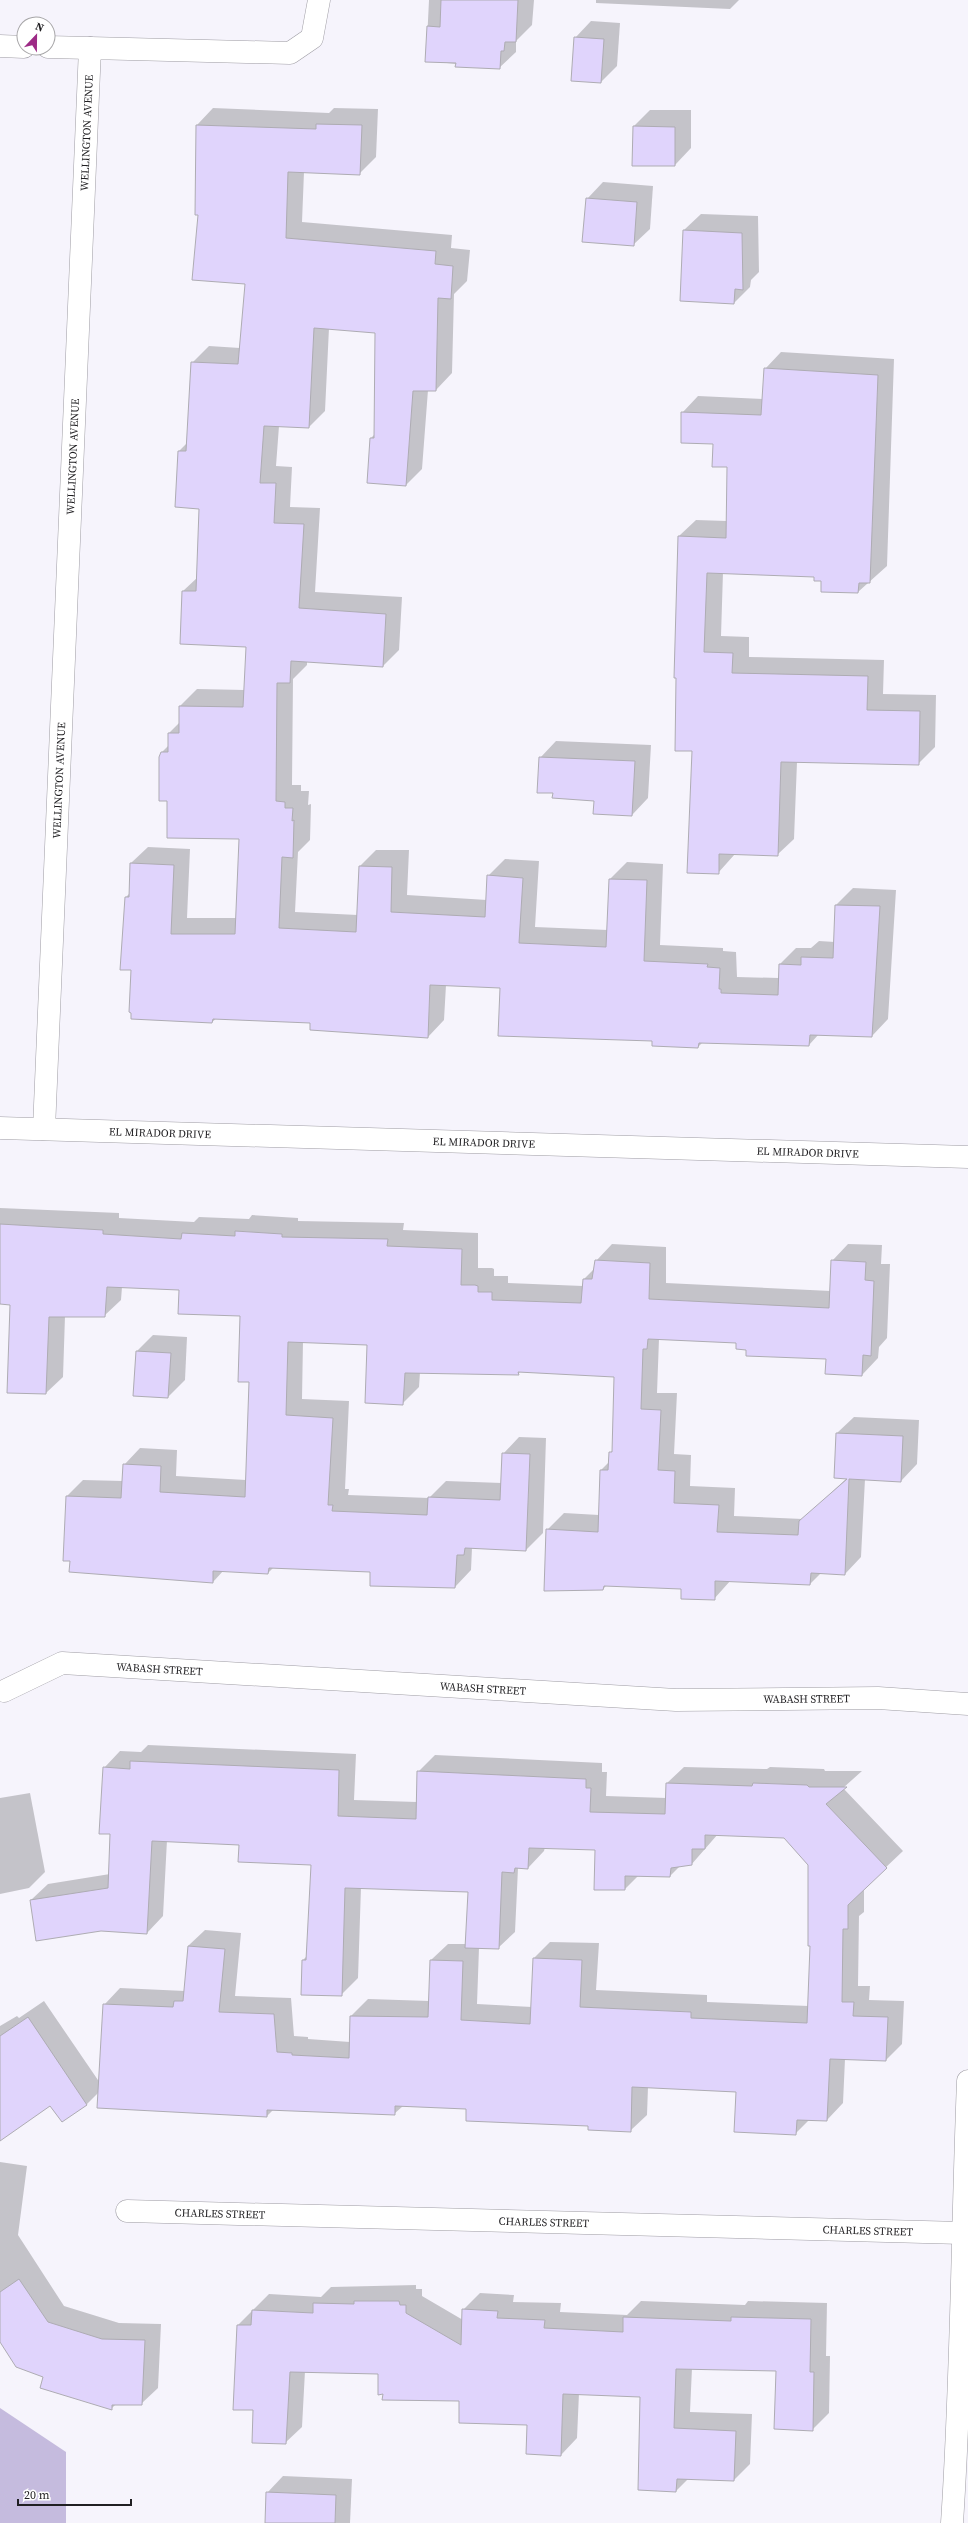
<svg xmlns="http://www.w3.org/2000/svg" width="968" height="2523" viewBox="0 0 968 2523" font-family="'Source Serif 4',serif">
  <rect width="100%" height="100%" fill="#f6f4fc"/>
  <polygon fill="#c5bbde" points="0,2408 66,2452 66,2523 0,2523"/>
  <g fill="#0003" fill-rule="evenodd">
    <polygon points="429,0 534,0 532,25 516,41 516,52 499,68 426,61"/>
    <polygon points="596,0 739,0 730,9 596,3"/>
    <polygon points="591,21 620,23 617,66 601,82 575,38"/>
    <polygon points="213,108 329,113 334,108 378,109 376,157 359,174 304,172 302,222 452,235 451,248 470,250 467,281 454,294 452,373 436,390 428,390 422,469 406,485 371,438 375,434 376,332 329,328 325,411 309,427 279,426 276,466 292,467 290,507 320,508 315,592 402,597 399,650 383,666 307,661 307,665 293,679 292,785 301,785 301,791 309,791 308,805 311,804 310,840 298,852 295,912 358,915 360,866 376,850 409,850 407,895 487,900 488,876 505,859 539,861 535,927 608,930 610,879 627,862 663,864 660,945 723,948 723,951 736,952 737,977 779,978 780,964 796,948 811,948 819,941 835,942 836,905 853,888 896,890 888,1019 872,1036 819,1034 809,1045 703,1042 698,1047 653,1040 501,987 446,985 444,1020 428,1037 311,1022 217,1018 212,1022 132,969 126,897 130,893 131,863 148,847 190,849 187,918 237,918 240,838 168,800 162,752 169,745 169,733 180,722 180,706 197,689 245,690 247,646 183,591 198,577 200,508 179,451 188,442 192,363 209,346 240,348 246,283 199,214 196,214 197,125"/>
    <polygon points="650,110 691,110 691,148 675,165 634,126"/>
    <polygon points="603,182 653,186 650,229 633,245 587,199"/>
    <polygon points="701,214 758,216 759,272 751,280 750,287 734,303 684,230"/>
    <polygon points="781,352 894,359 887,566 858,592 822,591 822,580 815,576 723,572 721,636 749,637 749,657 884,660 883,694 936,695 935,747 918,764 797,762 794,839 777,855 735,854 718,873 693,750 679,536 696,520 727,521 728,466 714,443 682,413 698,396 763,399 765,369"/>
    <polygon points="556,741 651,745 648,798 632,815 595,800 554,792 540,758"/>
    <polygon points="0,1208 119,1213 119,1218 194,1222 199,1217 249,1219 252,1215 298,1218 298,1221 404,1223 403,1230 478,1233 478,1268 492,1268 494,1269 494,1276 508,1276 508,1283 583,1286 584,1279 595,1268 596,1261 612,1244 666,1247 666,1283 831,1291 832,1261 848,1244 882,1245 881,1264 890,1264 887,1338 879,1347 878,1358 862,1375 827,1358 747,1349 737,1342 659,1339 657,1393 677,1393 674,1454 691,1455 690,1486 735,1488 734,1516 803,1519 847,1478 835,1477 837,1433 854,1417 919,1420 917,1464 901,1481 865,1479 861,1557 845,1574 821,1573 810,1584 731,1580 714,1599 682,1588 607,1585 603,1589 547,1530 564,1513 599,1515 601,1470 610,1461 610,1453 613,1450 615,1376 521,1371 518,1374 420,1372 419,1387 402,1404 368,1344 303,1341 302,1399 349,1401 345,1489 349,1489 348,1495 429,1498 446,1481 502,1483 503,1454 519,1437 546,1438 543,1533 526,1550 472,1548 471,1570 455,1587 371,1571 273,1568 268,1573 224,1570 213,1582 71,1560 67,1496 83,1480 123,1481 124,1465 140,1448 177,1450 176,1476 246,1480 250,1381 241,1315 180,1289 122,1287 121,1300 104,1316 65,1316 63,1377 46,1393 11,1304 0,1303"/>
    <polygon points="153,1335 187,1337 185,1380 168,1397 137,1351"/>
    <path d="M 148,1745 L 356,1754 L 354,1800 L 417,1802 L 418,1772 L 435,1755 L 602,1763 L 602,1772 L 607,1772 L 606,1796 L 667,1798 L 667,1783 L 684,1767 L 767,1769 L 770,1767 L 824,1769 L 825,1771 L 862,1771 L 843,1788 L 903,1851 L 864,1888 L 864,1912 L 859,1916 L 858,1986 L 870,1986 L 869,2000 L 904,2001 L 902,2044 L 886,2060 L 845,2059 L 843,2103 L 827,2120 L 810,2119 L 795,2134 L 737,2092 L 648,2087 L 647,2115 L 630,2131 L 467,2108 L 403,2106 L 394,2114 L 274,2109 L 267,2116 L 99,2092 L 87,2104 L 62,2121 L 51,2105 L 0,2140 L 0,2026 L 17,2016 L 19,2018 L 44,2001 L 100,2083 L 104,2005 L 120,1988 L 185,1991 L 188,1946 L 205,1930 L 241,1933 L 235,1996 L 291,1998 L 294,2036 L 308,2037 L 308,2039 L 350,2042 L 351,2016 L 368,1999 L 430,2001 L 431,1960 L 448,1944 L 467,1944 L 469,1891 L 361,1887 L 358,1978 L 341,1995 L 303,1960 L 307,1956 L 312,1864 L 240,1844 L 167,1840 L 163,1916 L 147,1933 L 31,1900 L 48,1884 L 110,1874 L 112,1833 L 104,1768 L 120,1751 L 141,1752 ZM 718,1834 L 784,1837 L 809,1864 L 811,1945 L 809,2006 L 707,2002 L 707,1995 L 596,1990 L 599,1943 L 550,1942 L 534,1958 L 532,2007 L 477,2004 L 479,1948 L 498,1948 L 515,1932 L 518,1868 L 528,1868 L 544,1851 L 545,1847 L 596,1849 L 625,1889 L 639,1875 L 670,1876 L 680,1866 L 691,1865 Z"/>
    <polygon points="30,1793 45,1872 29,1888 0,1894 0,1798"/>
    <polygon points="0,2162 27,2166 18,2235 64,2306 119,2323 161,2324 158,2388 141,2404 116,2404 111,2409 44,2376 0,2340"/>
    <polygon points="416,2285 416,2289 422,2289 422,2296 463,2320 463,2310 480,2293 514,2295 513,2302 561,2303 560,2312 627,2315 641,2301 745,2305 748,2301 827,2303 826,2356 830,2356 829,2413 812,2430 777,2370 692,2368 690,2412 752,2414 750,2464 734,2480 689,2478 676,2491 641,2396 579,2393 577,2438 561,2455 528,2424 460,2400 384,2393 379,2373 305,2371 302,2427 285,2443 254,2409 238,2325 269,2294 321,2297 331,2287"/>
    <polygon points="283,2476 352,2479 350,2523 266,2523 267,2493"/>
  </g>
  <g fill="#e0d4fc" stroke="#aeacb3">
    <polygon points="441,0 518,0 516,42 505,42 504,51 501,51 500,69 455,67 456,63 425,62 427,26 440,27"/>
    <polygon points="574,37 604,39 601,83 571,81"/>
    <polygon points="316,124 362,125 360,175 288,172 286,238 436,251 435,264 453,266 451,299 438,298 436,391 413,391 406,486 367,483 370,438 374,438 375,333 314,328 309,428 264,426 260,483 276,483 274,523 304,524 299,608 386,614 383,667 291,661 290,683 277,683 276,801 285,802 285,808 293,808 292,821 294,820 293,858 282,857 279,928 356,932 359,866 392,867 391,912 485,917 487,875 523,878 519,943 606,947 609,879 647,880 644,961 708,964 707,967 720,968 719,989 721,989 721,993 778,995 779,964 801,965 801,957 833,958 835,905 880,906 872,1037 810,1035 809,1046 699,1043 698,1048 652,1046 652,1041 498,1036 500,988 430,985 428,1038 310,1030 310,1023 213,1019 212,1023 131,1019 131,1013 129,1012 131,970 120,970 125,897 129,897 130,863 174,865 171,934 235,934 239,839 167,838 167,801 159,801 159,757 161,752 168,752 168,733 179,733 179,706 243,707 246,647 180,644 182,591 196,591 199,509 175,507 178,451 186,451 191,362 238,364 245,284 192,280 198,215 195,215 196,125 316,129"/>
    <polygon points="633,126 675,127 675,166 632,166"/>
    <polygon points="586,198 637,202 634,246 582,242"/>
    <polygon points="683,230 742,233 743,290 735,289 734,304 680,301"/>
    <polygon points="764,368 878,375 870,583 859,583 858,593 821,592 821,581 814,581 814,577 707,573 704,652 733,653 732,673 868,676 867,710 920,711 919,765 781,762 778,856 719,854 719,874 687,873 692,751 675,751 676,678 674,678 678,536 726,538 727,467 712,467 713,444 681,443 681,412 761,415"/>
    <polygon points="539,757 635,761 632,816 593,814 594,801 552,798 553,793 537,793"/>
    <polygon points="0,1224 103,1230 103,1234 181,1239 182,1233 235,1236 235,1231 282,1234 282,1237 388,1239 387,1246 462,1249 461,1285 475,1285 478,1286 478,1292 492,1292 492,1300 581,1303 583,1279 592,1279 595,1260 650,1263 649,1299 829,1308 831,1260 866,1262 865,1280 874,1281 871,1356 863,1355 862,1376 825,1374 826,1359 746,1356 746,1350 736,1349 736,1343 648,1339 647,1349 643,1349 641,1409 661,1410 658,1470 675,1471 674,1503 719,1505 717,1532 798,1535 799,1521 847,1479 834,1478 836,1433 903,1436 901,1482 849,1479 845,1575 811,1573 810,1585 715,1581 715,1600 681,1599 681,1589 604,1586 603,1590 544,1591 546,1529 598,1532 600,1470 608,1470 609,1452 612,1452 614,1377 518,1372 519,1375 405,1373 403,1405 365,1403 367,1345 288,1342 286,1415 333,1418 328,1505 333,1505 332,1511 427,1515 428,1497 500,1500 502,1453 530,1454 526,1551 465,1548 464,1555 457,1555 455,1588 370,1586 370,1572 269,1568 268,1574 213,1571 213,1583 69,1572 70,1561 63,1561 66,1496 121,1498 123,1464 161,1466 160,1492 245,1497 249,1382 238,1382 240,1316 178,1314 179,1290 107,1287 105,1317 49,1317 46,1394 7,1393 10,1305 0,1304"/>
    <polygon points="136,1351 171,1353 168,1398 133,1396"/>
    <polygon points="130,1761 339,1770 338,1816 416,1819 417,1771 586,1779 586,1788 591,1788 590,1812 665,1814 666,1783 752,1786 753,1783 807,1785 809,1787 847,1787 826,1804 887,1868 848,1905 848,1929 843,1929 842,2002 854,2002 853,2016 888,2017 886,2061 830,2059 827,2121 797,2120 796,2135 734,2132 736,2092 632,2087 631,2132 588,2130 588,2126 466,2121 466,2109 395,2106 395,2115 267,2110 267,2117 97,2108 103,2004 173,2007 174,2001 183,2001 188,1946 225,1949 219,2012 274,2014 277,2052 292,2053 292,2055 349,2058 350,2016 428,2017 430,1960 463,1961 461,2020 530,2024 533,1958 582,1960 580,2007 691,2012 691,2018 807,2023 810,1946 808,1946 808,1865 784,1838 705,1835 705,1849 692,1849 692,1865 671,1868 670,1877 625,1876 625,1890 594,1890 595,1850 529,1848 528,1869 515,1868 514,1873 502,1872 499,1949 465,1948 468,1892 345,1888 342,1996 301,1995 302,1960 306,1960 311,1865 238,1862 239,1845 152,1841 147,1934 101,1931 36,1941 30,1900 108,1888 110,1834 99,1834 103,1767 130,1769"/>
    <polygon points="28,2017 87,2105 62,2122 50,2106 0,2141 0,2036"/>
    <polygon points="19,2279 48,2322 102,2339 145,2340 142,2405 112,2405 112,2410 40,2388 43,2377 16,2367 0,2342 0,2292"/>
    <polygon points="354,2301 399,2301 400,2305 406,2305 406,2313 461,2345 462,2309 498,2311 497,2318 545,2320 544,2328 623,2332 623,2317 731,2321 731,2317 811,2319 810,2372 814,2372 813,2431 774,2429 776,2371 676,2369 674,2428 736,2431 734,2481 677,2479 676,2492 638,2490 640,2397 563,2394 561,2456 526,2454 527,2425 459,2423 459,2401 382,2400 383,2394 378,2395 378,2374 290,2372 286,2444 252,2443 253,2410 233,2410 237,2325 251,2325 252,2310 313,2313 313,2303 354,2304"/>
    <polygon points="266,2492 336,2495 335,2523 265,2523"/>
  </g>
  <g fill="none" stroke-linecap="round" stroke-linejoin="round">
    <g stroke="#9f9da4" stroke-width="23">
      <g id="street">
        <polyline points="0,46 24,47"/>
        <polyline points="48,47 90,48"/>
        <path id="s1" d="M 0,1128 L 968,1157"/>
        <path id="s2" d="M 44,1129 L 90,48 L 290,53 L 312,38 L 319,0"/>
        <path id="s3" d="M 4,1691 L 62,1663 L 676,1700 L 878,1698 L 968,1704"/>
        <path id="s4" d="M 127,2211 L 962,2233"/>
      </g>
    </g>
    <g stroke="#9f9da4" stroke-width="23">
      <path id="secondary" d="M 952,2523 C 962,2376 962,2228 968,2081"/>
    </g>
    <use href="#street" stroke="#fff" stroke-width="22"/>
    <use href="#secondary" stroke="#fff" stroke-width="22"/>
  </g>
  <g text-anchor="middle" stroke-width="3" stroke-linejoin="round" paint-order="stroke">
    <g font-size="11" fill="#201f22" stroke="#fff">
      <text dy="4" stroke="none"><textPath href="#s2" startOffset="997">WELLINGTON AVENUE</textPath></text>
      <text dy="4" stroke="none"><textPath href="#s2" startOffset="673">WELLINGTON AVENUE</textPath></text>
      <text dy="4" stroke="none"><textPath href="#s2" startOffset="349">WELLINGTON AVENUE</textPath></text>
      <text dy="4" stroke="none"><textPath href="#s1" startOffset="160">EL MIRADOR DRIVE</textPath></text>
      <text dy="4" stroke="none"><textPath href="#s1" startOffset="484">EL MIRADOR DRIVE</textPath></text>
      <text dy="4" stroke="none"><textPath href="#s1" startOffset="808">EL MIRADOR DRIVE</textPath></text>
      <text dy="4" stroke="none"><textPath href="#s3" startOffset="162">WABASH STREET</textPath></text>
      <text dy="4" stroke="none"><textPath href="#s3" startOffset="486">WABASH STREET</textPath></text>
      <text dy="4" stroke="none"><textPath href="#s3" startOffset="810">WABASH STREET</textPath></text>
      <text dy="4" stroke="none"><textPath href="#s4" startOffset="93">CHARLES STREET</textPath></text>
      <text dy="4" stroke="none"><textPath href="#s4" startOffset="417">CHARLES STREET</textPath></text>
      <text dy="4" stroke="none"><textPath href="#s4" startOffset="741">CHARLES STREET</textPath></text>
    </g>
  </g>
  <g transform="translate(36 36) rotate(22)"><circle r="19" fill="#ffffff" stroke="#a6a5a7"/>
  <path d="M0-3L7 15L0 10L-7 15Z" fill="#9d2a86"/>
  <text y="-6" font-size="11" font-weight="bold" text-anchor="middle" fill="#201f22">N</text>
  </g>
  <path d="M18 2499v6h113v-6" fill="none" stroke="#201f22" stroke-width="2"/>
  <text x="24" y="2499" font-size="12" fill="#201f22" stroke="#ffffff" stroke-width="3" paint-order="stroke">20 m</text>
</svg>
